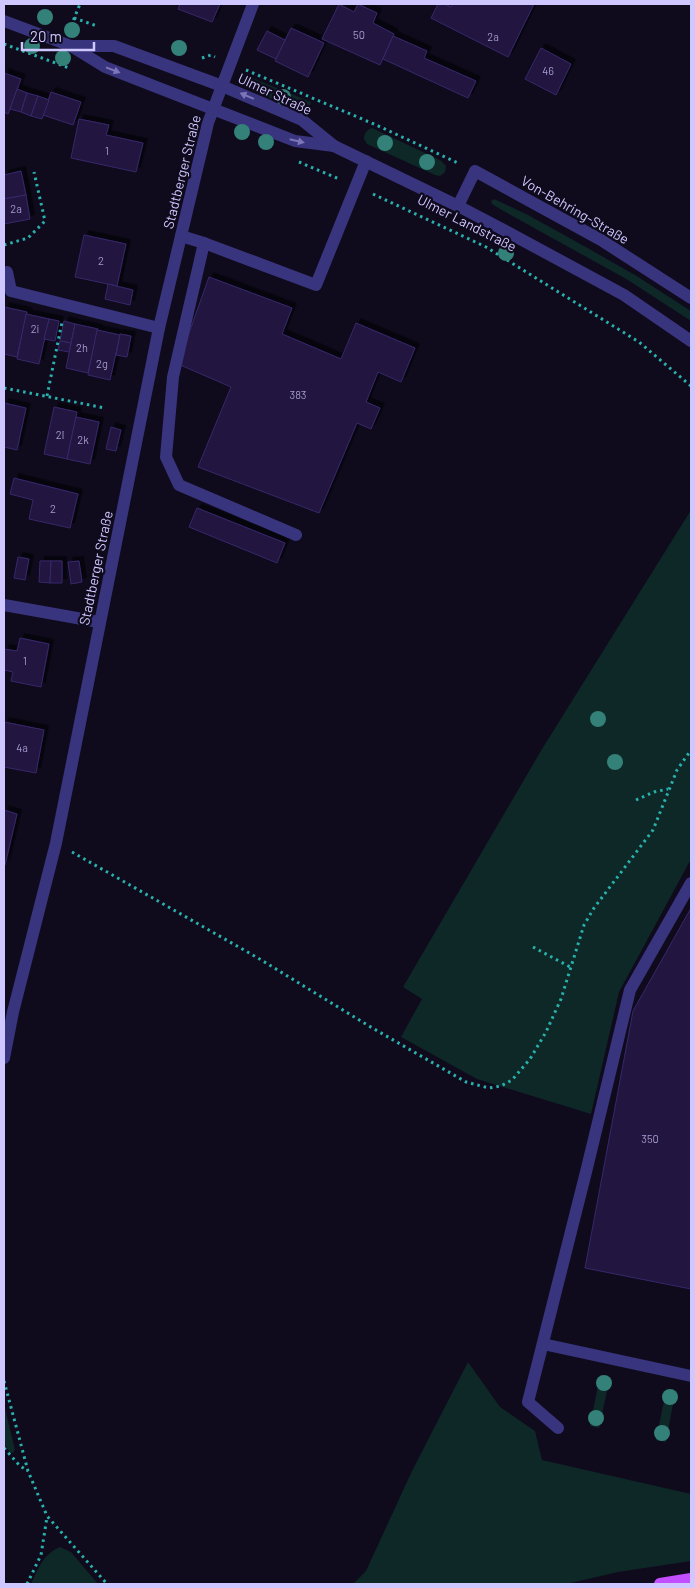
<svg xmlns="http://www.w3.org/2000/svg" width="695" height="1588" viewBox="0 0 695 1588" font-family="Barlow,sans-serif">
  <defs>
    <filter id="shadow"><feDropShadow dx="4.5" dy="-4.5" stdDeviation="0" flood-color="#0009"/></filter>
  </defs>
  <rect width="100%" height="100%" fill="#0f0b1d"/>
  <g fill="#0e2727">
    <path d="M 247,76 L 311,102 L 308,113 C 285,104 259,99 247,76 Z"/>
    <path d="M 372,128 L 440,160 L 446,166 L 445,172 L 440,176 L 435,175 L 367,144 L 364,139 C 364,133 367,130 372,128 Z"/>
    <polygon points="494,199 528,215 584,246 635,275 691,311 691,321 628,280 500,209 492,204 491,201"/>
    <polygon points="691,510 691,859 619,992 591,1114 477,1079 401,1037 422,999 403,987 542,749"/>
    <polygon points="468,1362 500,1407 535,1431 542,1460 691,1494 691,1561 618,1572 566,1584 353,1584 366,1571 412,1471"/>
    <polygon points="600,1375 610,1377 599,1428 590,1426"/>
    <polygon points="666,1391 675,1393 666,1442 656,1440"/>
    <polygon points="4,1404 15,1450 13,1453 10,1452 4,1445"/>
    <path d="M 60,1547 L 71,1552 L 98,1584 L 31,1584 C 39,1568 42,1555 60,1547 Z"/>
  </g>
  <g fill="#20163f" stroke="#37286b" filter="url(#shadow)">
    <polygon points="180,4 220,4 212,22 178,9"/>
    <polygon points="339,4 354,12 358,4 377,13 373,23 394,34 380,65 322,39"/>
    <polygon points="438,4 445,4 451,7 453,4 534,4 508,57 431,18"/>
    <polygon points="291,28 324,43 308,77 275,61"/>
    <polygon points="267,31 285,40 276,59 257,50"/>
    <polygon points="393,36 427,51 424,58 476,81 468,98 383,59"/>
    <polygon points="541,48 571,64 556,95 525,79"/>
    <polygon points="4,73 21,79 8,114 4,112"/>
    <polygon points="17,89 27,93 21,112 10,109"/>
    <polygon points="51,92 81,102 73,125 43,115"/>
    <polygon points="27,93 38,96 31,116 21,112"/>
    <polygon points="38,96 49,100 42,119 31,116"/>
    <polygon points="79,119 109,125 106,135 143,143 136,172 71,158"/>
    <polygon points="21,171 26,195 4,199 4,175"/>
    <polygon points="26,195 30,219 4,224 4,199"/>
    <polygon points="84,235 126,244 117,286 75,277"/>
    <polygon points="209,277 292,308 282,334 341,359 356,323 415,348 401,382 378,372 366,402 380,408 371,429 357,423 319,513 198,467 231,387 178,364"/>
    <polygon points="108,284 133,290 130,305 105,299"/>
    <polygon points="4,307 27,312 17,357 4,354"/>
    <polygon points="26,314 49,319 39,364 17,359"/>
    <polygon points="49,319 59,321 55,341 44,339"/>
    <polygon points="64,321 75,324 71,343 60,341"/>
    <polygon points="75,324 98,329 88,373 66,368"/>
    <polygon points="97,330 120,335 110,380 88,375"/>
    <polygon points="120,334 131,336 127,357 116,355"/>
    <polygon points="60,341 71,343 69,352 58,350"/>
    <polygon points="4,403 26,408 17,450 4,447"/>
    <polygon points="54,407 77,412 67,459 44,454"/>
    <polygon points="76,417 99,422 90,464 67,459"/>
    <polygon points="111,427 121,430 116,451 106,449"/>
    <polygon points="14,478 78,494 70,528 29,519 33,500 10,494"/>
    <polygon points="197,508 285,543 277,563 189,527"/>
    <polygon points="18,557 29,559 25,580 14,578"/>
    <polygon points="40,561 51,561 50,583 39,582"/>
    <polygon points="51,561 62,561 62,583 50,583"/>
    <polygon points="79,561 82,582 71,584 68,562"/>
    <polygon points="20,638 49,644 41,687 11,681 13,672 4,670 4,649 17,651"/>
    <polygon points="4,722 44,730 36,773 4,767"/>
    <polygon points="4,810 17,814 5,865 4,865"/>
    <polygon points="691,908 691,1289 585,1268 633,1011"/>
  </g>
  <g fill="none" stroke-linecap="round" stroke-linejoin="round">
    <g stroke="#29b1ad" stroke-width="3" stroke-dasharray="2.5 4" stroke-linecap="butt">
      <polyline points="74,18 97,26"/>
      <polyline points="71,26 80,4"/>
      <polyline points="4,44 69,68"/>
      <polyline points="202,58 211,55 215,57"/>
      <polyline points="246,70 374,124 460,164"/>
      <polyline points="299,162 339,179"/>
      <polyline points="373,194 486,247 639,342 691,386"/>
      <polyline points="4,245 28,238 45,221 34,172"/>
      <polyline points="4,388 105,408"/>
      <polyline points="47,396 62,322"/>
      <polyline points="636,800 654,792 668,789"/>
      <polyline points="72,852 258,958 369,1026 466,1082 489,1088 501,1086 512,1080 530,1059 546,1032 561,999 584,925 594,908 653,830 677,770 691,750"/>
      <polyline points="533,947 572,968"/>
      <polyline points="4,1381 28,1471 47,1516 107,1584"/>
      <polyline points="4,1448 20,1466 28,1471"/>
      <polyline points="27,1584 41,1555 47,1517"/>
    </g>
    <g stroke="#39347e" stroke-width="12">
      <polyline points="4,21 71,46 105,67 295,141 334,146"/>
      <polyline points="71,46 114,46 222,86 302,120 334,146 458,206 500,228 624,295 691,341"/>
      <polyline points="458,206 475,171 601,240 691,298"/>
      <polyline points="181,236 204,243 173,377 166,457 179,485 296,535"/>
      <polyline points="204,243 316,285 366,161"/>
      <polyline points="7,272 11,291 159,328"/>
      <polyline points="4,605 99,622"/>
      <polyline points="4,1058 13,1012 56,843 159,328 181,236 208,123 253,4"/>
      <polyline points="543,1344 691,1376"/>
      <polyline points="558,1428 528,1402 586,1172 630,990 691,883"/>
    </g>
    <polyline stroke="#c34eff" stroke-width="12" points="660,1584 691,1579"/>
  </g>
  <g fill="#338178">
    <circle cx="45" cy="17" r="8"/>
    <circle cx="72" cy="30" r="8"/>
    <circle cx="32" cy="46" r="8"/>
    <circle cx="179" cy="48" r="8"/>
    <circle cx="63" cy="58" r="8"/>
    <circle cx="283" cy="97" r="8"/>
    <circle cx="242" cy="132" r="8"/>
    <circle cx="266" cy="142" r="8"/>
    <circle cx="385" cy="143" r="8"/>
    <circle cx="427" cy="162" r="8"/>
    <circle cx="506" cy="253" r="8"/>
    <circle cx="598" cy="719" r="8"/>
    <circle cx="615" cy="762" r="8"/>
    <circle cx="604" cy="1383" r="8"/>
    <circle cx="670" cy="1397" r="8"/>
    <circle cx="596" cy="1418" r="8"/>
    <circle cx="662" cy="1433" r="8"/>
  </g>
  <defs><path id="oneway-solid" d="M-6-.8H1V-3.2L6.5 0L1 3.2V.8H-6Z" transform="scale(1.25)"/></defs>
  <g fill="#7c76b8">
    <use href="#oneway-solid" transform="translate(113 70) rotate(21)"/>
    <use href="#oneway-solid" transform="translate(247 96) rotate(-157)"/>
    <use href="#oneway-solid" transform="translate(297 141) rotate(13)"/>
  </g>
  <g text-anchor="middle" stroke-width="4.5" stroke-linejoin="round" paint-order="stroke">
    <g font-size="11" fill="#a39bcf">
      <text x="359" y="39">50</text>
      <text x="493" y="41">2a</text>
      <text x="548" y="75">46</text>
      <text x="107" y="155">1</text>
      <text x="16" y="213">2a</text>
      <text x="101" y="265">2</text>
      <text x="35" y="333">2i</text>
      <text x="82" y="352">2h</text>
      <text x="102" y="368">2g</text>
      <text x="298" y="399">383</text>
      <text x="60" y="439">2l</text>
      <text x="83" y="444">2k</text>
      <text x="53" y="513">2</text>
      <text x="25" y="665">1</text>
      <text x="22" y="752">4a</text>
      <text x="650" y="1143">350</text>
    </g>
    <g font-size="14" fill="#cfc7ff" stroke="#0f0b1d">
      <text transform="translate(275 94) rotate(25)" y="5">Ulmer Straße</text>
      <text transform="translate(182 172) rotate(-76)" y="5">Stadtberger Straße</text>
      <text transform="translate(575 210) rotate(30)" y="5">Von-Behring-Straße</text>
      <text transform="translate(467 223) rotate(27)" y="5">Ulmer Landstraße</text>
      <text transform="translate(96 568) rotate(-78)" y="5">Stadtberger Straße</text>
    </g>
  </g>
  <rect width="695" height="1588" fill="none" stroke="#cfc7ff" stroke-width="10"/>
  <path d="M22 42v8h72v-8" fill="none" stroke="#cfc7ff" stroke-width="2.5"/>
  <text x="30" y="42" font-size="15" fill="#cfc7ff" stroke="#0f0b1d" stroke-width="4" paint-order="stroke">20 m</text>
</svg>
